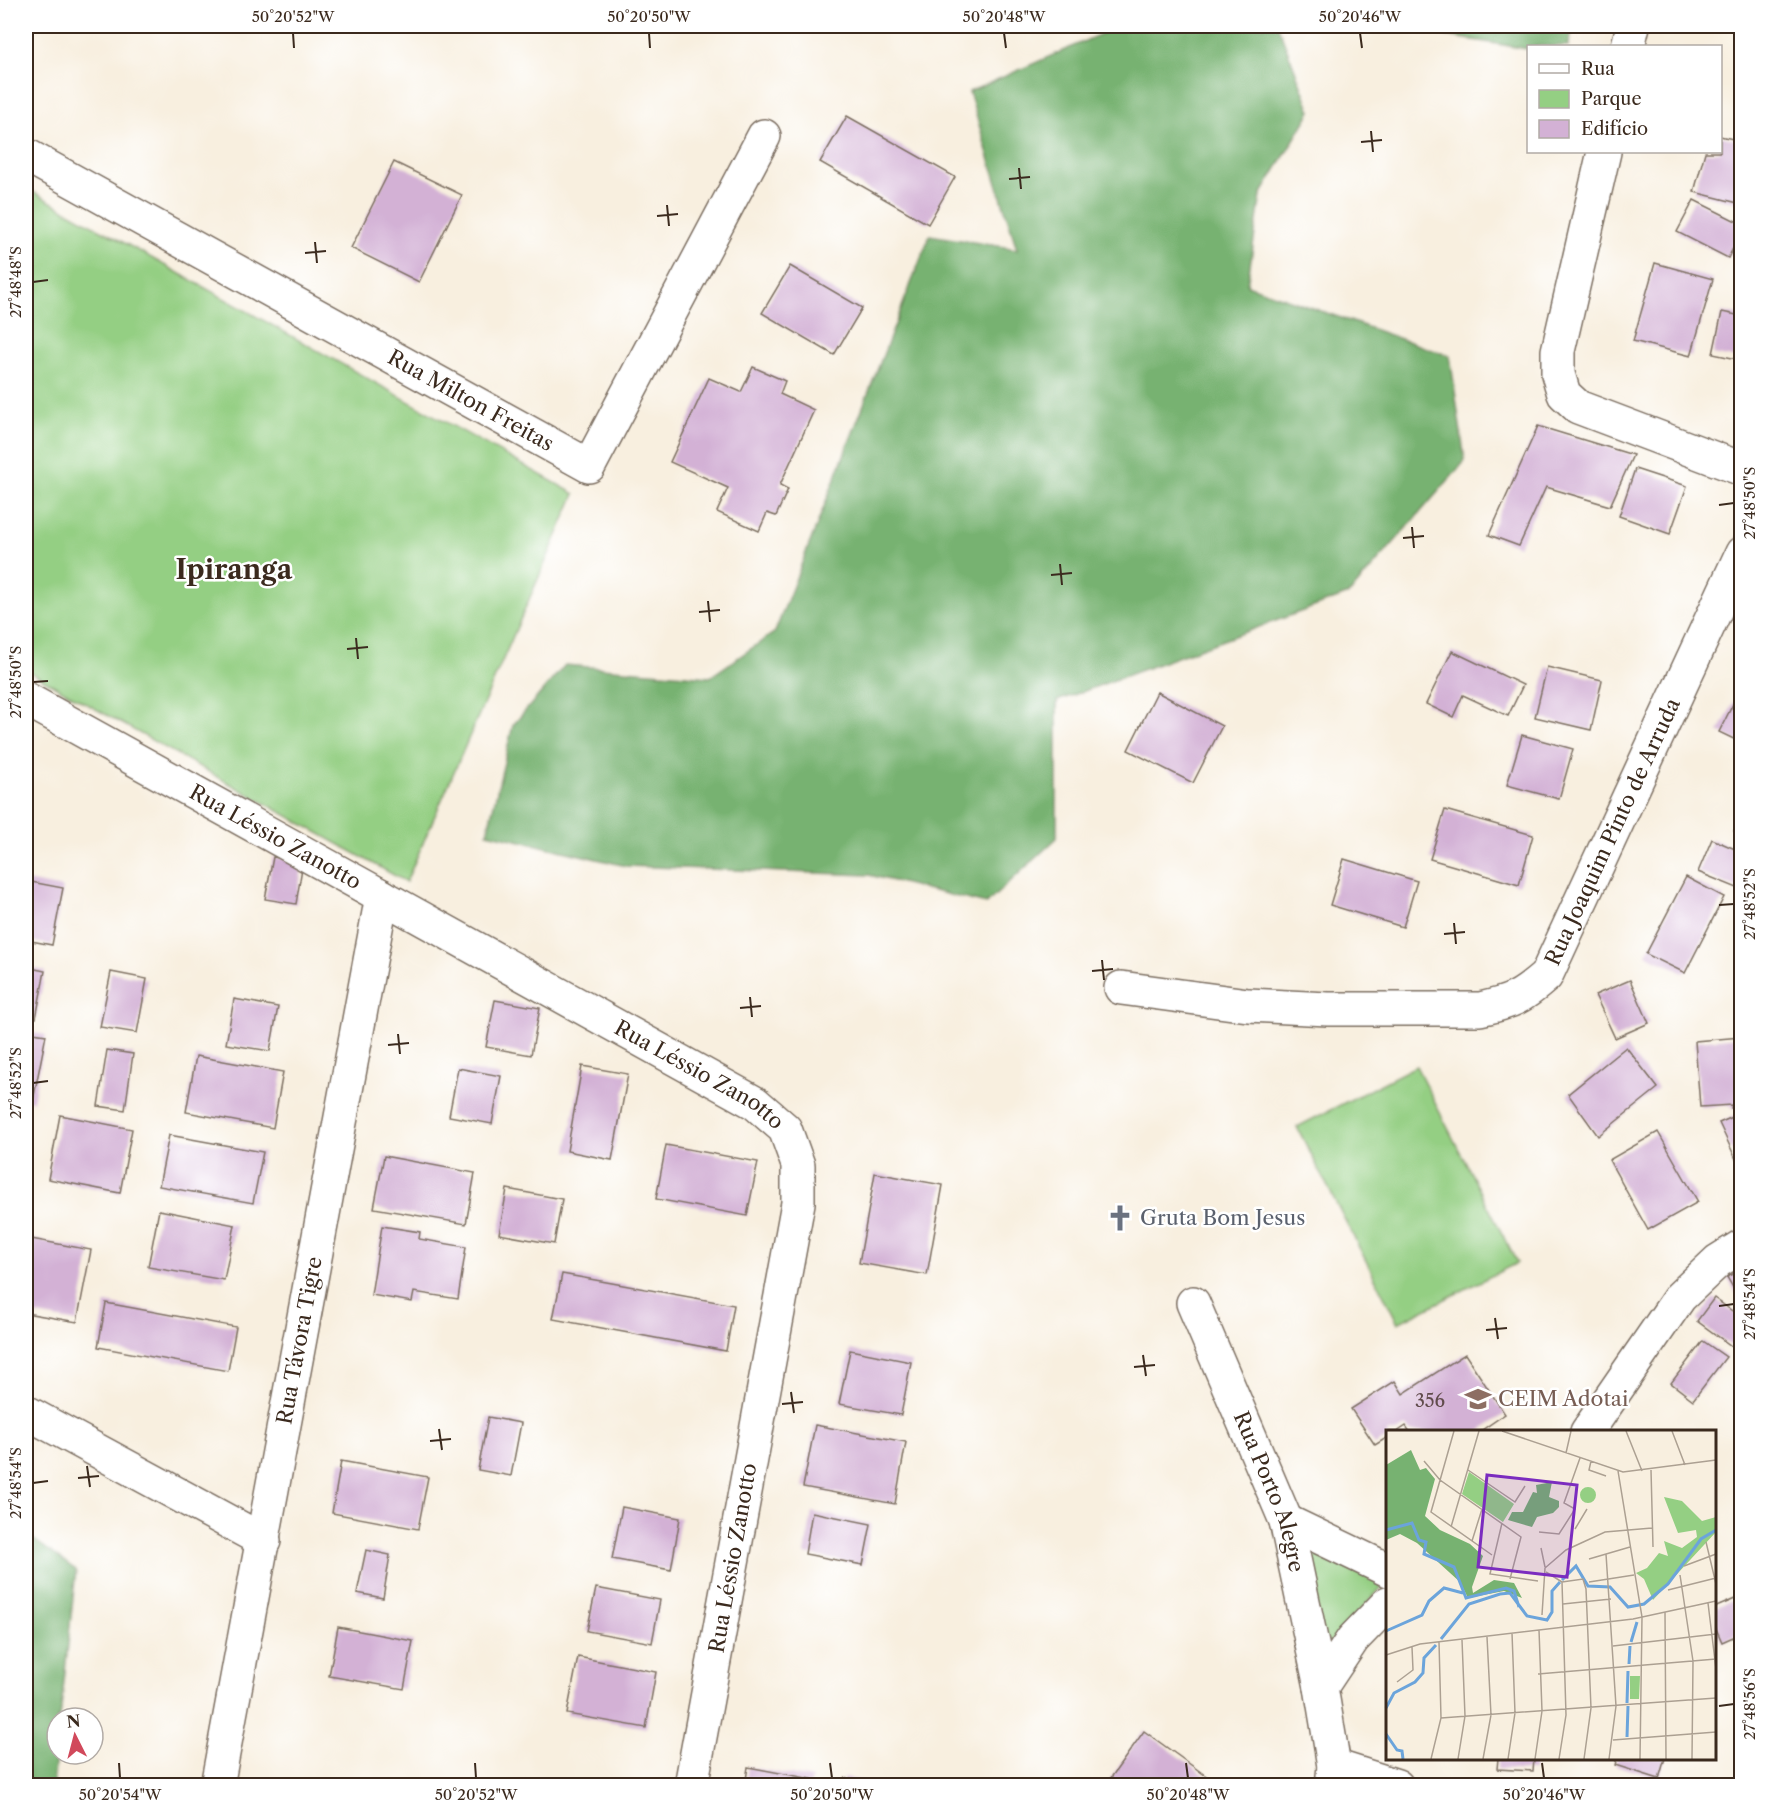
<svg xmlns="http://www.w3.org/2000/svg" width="1767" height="1811" viewBox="0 0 1767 1811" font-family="'Libre Caslon Text',serif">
  <rect width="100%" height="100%" fill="#fff"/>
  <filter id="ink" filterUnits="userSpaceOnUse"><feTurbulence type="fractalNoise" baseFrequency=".0167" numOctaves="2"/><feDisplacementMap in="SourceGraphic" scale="12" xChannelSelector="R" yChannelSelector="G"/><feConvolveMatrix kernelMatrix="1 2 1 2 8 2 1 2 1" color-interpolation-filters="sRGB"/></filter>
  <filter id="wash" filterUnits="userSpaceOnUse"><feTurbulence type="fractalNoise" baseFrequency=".008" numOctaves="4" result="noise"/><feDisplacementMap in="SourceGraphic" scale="24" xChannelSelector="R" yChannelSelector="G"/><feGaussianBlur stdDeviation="1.35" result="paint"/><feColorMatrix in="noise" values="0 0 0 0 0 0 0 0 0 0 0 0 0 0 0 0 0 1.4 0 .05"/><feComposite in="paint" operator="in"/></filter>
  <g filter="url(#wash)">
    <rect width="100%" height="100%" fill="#f8efdf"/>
    <g fill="#94cf83" stroke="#687c50" stroke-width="1.5">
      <polygon points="26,188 575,494 406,882 26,670"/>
      <polygon points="1416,1066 1517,1263 1398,1323 1297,1127"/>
      <polygon points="1300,1548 1386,1583 1322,1651"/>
    </g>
    <g fill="#77b271" stroke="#596e48" stroke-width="1.5">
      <polygon points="1119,26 1278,26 1311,111 1261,195 1247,285 1450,356 1465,461 1349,594 1057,701 1057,838 986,904 869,875 626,866 487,833 513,725 565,665 710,677 775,632 930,235 1017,249 969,92"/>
      <polygon points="1388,26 1574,26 1568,46 1528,46 1528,49"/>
      <polygon points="26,1534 76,1570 60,1718 57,1718 57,1748 53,1785 26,1785"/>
    </g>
    <g id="blocks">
      <g fill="#d3b1d5">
        <polygon points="847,116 955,177 928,224 820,162"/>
        <polygon points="1720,136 1742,141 1742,204 1694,192 1705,152 1720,152"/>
        <polygon points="394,162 462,195 419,282 351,248"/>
        <polygon points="1694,200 1742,224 1742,231 1728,258 1677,232"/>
        <polygon points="1655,263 1713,279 1691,356 1633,341"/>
        <polygon points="790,266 862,308 834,355 762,313"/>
        <polygon points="1722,312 1742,316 1742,360 1713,354"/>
        <polygon points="753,367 785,381 780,394 814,410 780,485 788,489 776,516 767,513 759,531 717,512 728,488 670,462 709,378 741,392"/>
        <polygon points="1538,426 1633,455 1610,506 1546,487 1519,546 1489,535"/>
        <polygon points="1635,469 1687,486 1670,534 1619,516"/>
        <polygon points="1452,651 1523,685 1508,716 1463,695 1453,717 1426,704"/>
        <polygon points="1547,667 1602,680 1591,730 1535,717"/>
        <polygon points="1742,686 1742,743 1719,732"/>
        <polygon points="1157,692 1222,726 1193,783 1128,750"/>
        <polygon points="1522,735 1573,749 1559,799 1507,785"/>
        <polygon points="1445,810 1533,835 1519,885 1430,859"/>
        <polygon points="1742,816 1742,835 1734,831"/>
        <polygon points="1712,839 1742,852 1742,890 1698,872"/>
        <polygon points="273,857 303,862 296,904 265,899"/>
        <polygon points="1344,859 1417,881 1403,927 1330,905"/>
        <polygon points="1686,877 1724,897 1685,973 1646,954"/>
        <polygon points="26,881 63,888 52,945 26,940"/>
        <polygon points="26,967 45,971 36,1018 26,1016"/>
        <polygon points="111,972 147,979 137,1033 100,1027"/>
        <polygon points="1630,980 1649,1023 1615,1038 1595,995"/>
        <polygon points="234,999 278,1007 270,1051 226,1044"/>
        <polygon points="495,1000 540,1008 531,1055 486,1047"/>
        <polygon points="26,1032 46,1035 33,1101 26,1100"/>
        <polygon points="1741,1037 1742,1107 1731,1108 1732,1105 1700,1107 1695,1041"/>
        <polygon points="1626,1047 1658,1088 1598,1136 1568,1094"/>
        <polygon points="107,1050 133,1054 125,1110 98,1106"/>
        <polygon points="196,1056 283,1072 273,1128 186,1112"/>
        <polygon points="582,1066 628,1074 612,1160 567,1151"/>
        <polygon points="458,1068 501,1076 492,1124 449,1116"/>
        <polygon points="1742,1113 1742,1172 1719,1123"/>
        <polygon points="60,1115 132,1129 120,1193 48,1179"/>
        <polygon points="1658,1132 1698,1202 1648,1230 1609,1160"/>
        <polygon points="169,1135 263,1152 253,1203 159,1186"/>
        <polygon points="666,1145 758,1162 747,1216 656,1199"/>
        <polygon points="384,1156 475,1173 466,1224 374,1208"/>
        <polygon points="875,1173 943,1185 927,1275 859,1263"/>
        <polygon points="507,1189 562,1199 554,1244 499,1234"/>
        <polygon points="159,1210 235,1225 224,1280 148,1267"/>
        <polygon points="382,1226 420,1232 419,1239 466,1247 458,1299 414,1292 412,1302 371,1295"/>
        <polygon points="26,1238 91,1250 77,1322 26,1313"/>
        <polygon points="1742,1269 1742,1303 1727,1277"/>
        <polygon points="562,1274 734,1305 726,1351 553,1319"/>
        <polygon points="1714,1298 1742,1318 1741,1353 1697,1321"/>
        <polygon points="106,1303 236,1327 228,1371 98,1347"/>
        <polygon points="1703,1341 1726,1357 1693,1400 1671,1383"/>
        <polygon points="850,1350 911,1362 901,1415 839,1404"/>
        <polygon points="1465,1354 1505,1414 1479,1432 1410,1432 1406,1426 1397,1432 1388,1432 1388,1437 1375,1445 1351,1409 1395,1381 1403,1394"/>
        <polygon points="488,1417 521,1423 511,1476 478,1470"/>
        <polygon points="815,1425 906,1442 895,1504 803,1487"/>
        <polygon points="341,1461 428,1477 418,1529 332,1513"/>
        <polygon points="622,1507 680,1518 671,1570 612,1559"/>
        <polygon points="812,1512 871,1524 863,1565 805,1554"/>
        <polygon points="366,1550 390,1555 383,1598 357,1593"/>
        <polygon points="596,1588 660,1600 652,1643 587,1631"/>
        <polygon points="1742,1596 1742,1633 1722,1642 1714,1624 1714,1608"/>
        <polygon points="338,1627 413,1641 404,1689 329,1676"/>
        <polygon points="578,1657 656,1672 646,1728 567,1714"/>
        <polygon points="1144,1731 1220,1786 1118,1786 1110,1779"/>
        <polygon points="1498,1758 1534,1758 1533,1771 1497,1769"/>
        <polygon points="1617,1758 1665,1758 1659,1779 1615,1765"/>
        <polygon points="748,1767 812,1779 810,1786 745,1786"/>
        <polygon points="844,1778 879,1784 879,1786 842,1786"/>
      </g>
    </g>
  </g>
  <g filter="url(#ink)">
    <use href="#blocks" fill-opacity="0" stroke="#7d6f62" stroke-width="1.5"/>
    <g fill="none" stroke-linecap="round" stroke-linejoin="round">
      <g stroke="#7d6f62" stroke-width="36">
        <g id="street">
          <polyline points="1628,46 1633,26"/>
          <polyline points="1604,152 1558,351 1558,374 1564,394 1578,407 1742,469"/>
          <path id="s1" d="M 26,155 L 589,466 L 764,136"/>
          <path id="s2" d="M 26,699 L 755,1103 L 785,1129 L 798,1165 L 798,1203 L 691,1786"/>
          <path id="s3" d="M 1121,988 L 1248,1005 L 1328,1009 L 1480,1009 C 1512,1002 1521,998 1546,976 L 1742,553"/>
          <path id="s4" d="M 1193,1303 L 1286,1521 L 1321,1687"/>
          <polyline points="26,1412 264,1541"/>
          <polyline points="1587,1432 1680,1297 1718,1261 1742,1246"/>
          <polyline points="1286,1521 1388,1570"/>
          <polyline points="1334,1766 1397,1786"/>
          <path id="s5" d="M 217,1786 L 382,896"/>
          <polyline points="1332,1786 1334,1766 1321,1687 1353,1639 1388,1603"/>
        </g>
      </g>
      <use href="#street" stroke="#fff" stroke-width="33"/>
    </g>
  </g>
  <path fill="none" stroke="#3b2a1e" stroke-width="2" d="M 293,33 L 294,48M 649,33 L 650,48M 1004,33 L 1006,48M 1360,33 L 1362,48M 1371,131 L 1373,152M 1361,142 L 1382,140M 1019,168 L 1021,189M 1009,179 L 1030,177M 667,205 L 669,226M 657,216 L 678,214M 315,242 L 317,263M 305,253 L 326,251M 33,282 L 48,280M 1719,505 L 1734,503M 1412,527 L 1414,548M 1403,538 L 1424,536M 1060,564 L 1062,585M 1051,575 L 1072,573M 708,601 L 710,622M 699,612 L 720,610M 356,638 L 358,659M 347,649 L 368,647M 33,682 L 48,681M 1719,905 L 1734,904M 1454,923 L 1456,944M 1444,934 L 1465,932M 1102,960 L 1104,980M 1092,971 L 1113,969M 750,997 L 752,1017M 740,1008 L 761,1006M 398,1034 L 400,1054M 388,1045 L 409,1043M 33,1083 L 48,1081M 1719,1306 L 1734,1304M 1495,1318 L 1498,1339M 1486,1330 L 1507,1328M 1143,1355 L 1146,1376M 1134,1367 L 1155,1365M 791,1392 L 794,1413M 782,1404 L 803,1402M 439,1429 L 442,1450M 430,1441 L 451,1439M 87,1466 L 90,1487M 78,1478 L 99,1476M 33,1483 L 48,1481M 1719,1706 L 1734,1704M 119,1763 L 120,1778M 475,1763 L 476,1778M 830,1763 L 832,1778M 1186,1763 L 1188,1778M 1542,1763 L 1544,1778"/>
  <defs>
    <g id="church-bare" transform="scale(2.07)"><path d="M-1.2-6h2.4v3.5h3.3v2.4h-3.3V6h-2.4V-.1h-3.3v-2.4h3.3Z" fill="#6b7280" stroke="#fff" stroke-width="2.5" paint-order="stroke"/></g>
    <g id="school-bare" transform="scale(2.07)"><path d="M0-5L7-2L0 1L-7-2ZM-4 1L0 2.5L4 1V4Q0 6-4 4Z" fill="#8d6e63" stroke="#fff" stroke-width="2.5" paint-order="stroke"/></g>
  </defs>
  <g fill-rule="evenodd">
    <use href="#church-bare" x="1120" y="1218"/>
    <use href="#school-bare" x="1478" y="1399"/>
  </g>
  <g text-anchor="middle" stroke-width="5" stroke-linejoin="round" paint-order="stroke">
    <g font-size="18" fill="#614c4c">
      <text x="1430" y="1407">356</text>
    </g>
    <g font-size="21" fill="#3b2a1e" stroke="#fff">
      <text dy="7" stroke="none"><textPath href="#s1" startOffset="508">Rua Milton Freitas</textPath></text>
      <text dy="7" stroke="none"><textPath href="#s3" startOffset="594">Rua Joaquim Pinto de Arruda</textPath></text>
      <text dy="7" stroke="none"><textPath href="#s2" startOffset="285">Rua Léssio Zanotto</textPath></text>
      <text dy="7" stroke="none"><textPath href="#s2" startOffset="771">Rua Léssio Zanotto</textPath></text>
      <text dy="7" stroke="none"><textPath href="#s5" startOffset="453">Rua Távora Tigre</textPath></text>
      <text dy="7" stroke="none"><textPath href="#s4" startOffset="204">Rua Porto Alegre</textPath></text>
      <text transform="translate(733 1558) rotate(-80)" y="7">Rua Léssio Zanotto</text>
    </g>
    <g font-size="21" fill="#5b616d" stroke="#fff" text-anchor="start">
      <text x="1140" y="1225">Gruta Bom Jesus</text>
    </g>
    <g font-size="21" fill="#785e54" stroke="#fff" text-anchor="start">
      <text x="1498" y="1406">CEIM Adotai</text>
    </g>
    <g font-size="27" font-weight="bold" fill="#3b2a1e" stroke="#fff">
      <text x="234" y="579">Ipiranga</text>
    </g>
  </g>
  <g transform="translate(1386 1430)">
    <rect width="330" height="330" fill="#f8efdf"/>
    <path d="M 83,42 L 128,74 L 117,92 L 76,64 ZM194 65a8 8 0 1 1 16 0a8 8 0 1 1-16 0ZM 278,67 L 296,71 L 316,91 L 330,87 L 330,102 L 267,170 L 258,149 L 250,143 L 261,138 L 273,123 L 282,126 L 278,111 L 296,118 L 311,107 L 310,100 L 292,103 ZM 244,246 L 254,246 L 253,269 L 244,269 Z" fill="#94cf83"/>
    <path d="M 25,20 L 34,40 L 40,38 L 49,49 L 39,86 L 54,100 L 84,114 L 97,126 L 86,157 L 87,163 L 108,150 L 128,153 L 136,168 L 118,161 L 82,168 L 74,152 L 31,113 L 14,104 L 0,110 L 0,35 ZM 166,52 L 163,67 L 173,71 L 173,77 L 167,83 L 151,87 L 146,97 L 122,90 L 126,82 L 137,82 L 147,62 L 151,63 L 150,55 Z" fill="#77b271"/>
    <path fill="none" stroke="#6ba4db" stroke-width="3" d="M 0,100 L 26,93 L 33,110 L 40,112 L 38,124 L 68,137 L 80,168 L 120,158 L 128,161 L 133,177M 176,150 L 190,136 L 202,156 L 224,157 L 242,177 L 258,174 L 282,154 L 315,109 L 330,100M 0,201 L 36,185 L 43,171 L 58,158 L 77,163M 55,209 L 83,174 L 114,164 L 124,163 L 141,186 L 161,190 L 166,182 L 166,161 L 174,152M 245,212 L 251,192M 243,234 L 244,216M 241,273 L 242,241M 0,278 L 8,263 L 29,252 L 37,243 L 38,228 L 50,215M 0,304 L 11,320 L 16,321 L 17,329M 241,307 L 242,276"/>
    <path fill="none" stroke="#aca092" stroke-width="1.5" d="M 68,1 L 45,82 L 106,125M 116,1 L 237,42 L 330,30M 240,1 L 256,41M 286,1 L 299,35M 180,23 L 185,1M 38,31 L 54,50 L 135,107 L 124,149M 205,31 L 203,40 L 220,46M 82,40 L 129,72 L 139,56M 265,40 L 267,117M 232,41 L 256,187 L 254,329M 116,93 L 104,144 L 152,151M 65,97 L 93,1M 189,99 L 201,79M 153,102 L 173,104 L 189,79 L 178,73 L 194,28M 86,111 L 96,79M 320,112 L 330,154M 155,118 L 159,137M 220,124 L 230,276 L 223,329M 203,129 L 244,117M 298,136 L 330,124M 160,142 L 176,152 L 180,285 L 173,329M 294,145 L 307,231 L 306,329M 176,152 L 197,149 L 200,159 L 205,278 L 198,329M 203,152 L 248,145M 282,160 L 330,148M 322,173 L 330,239M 177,174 L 225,169M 279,182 L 280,329M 156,185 L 159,138 L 180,120 L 219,102 L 266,98M 227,216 L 330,204M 0,225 L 34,214 L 247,189 L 330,171M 152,244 L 330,229M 11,252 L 27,240 L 26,217M 55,288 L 330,268M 227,310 L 330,302M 45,329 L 55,288 L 53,212M 72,329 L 79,286 L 76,210M 97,329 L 105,285 L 101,207M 122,329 L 129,283 L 126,203M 149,329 L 156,281 L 153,200"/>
    <path fill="#7b2cbf" fill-opacity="0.15" stroke="#7b2cbf" stroke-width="3" d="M 101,45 L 191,55 L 181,147 L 92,137 Z"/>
    <rect width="330" height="330" fill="none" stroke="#3b2a1e" stroke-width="3"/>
  </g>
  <rect width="1767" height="1811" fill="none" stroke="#fff" stroke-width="66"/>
  <rect x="1527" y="45" width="195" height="108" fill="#ffffff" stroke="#b1aaa5" stroke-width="1.5"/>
  <rect x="1539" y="64" width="30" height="9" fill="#ffffff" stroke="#b1aaa5" stroke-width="1.5"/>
  <text x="1581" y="75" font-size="18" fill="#3b2a1e">Rua</text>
  <rect x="1539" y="90" width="30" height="18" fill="#94cf83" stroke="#b1aaa5" stroke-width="1.5"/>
  <text x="1581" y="105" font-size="18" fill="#3b2a1e">Parque</text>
  <rect x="1539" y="120" width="30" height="18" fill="#d3b1d5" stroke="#b1aaa5" stroke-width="1.5"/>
  <text x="1581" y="135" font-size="18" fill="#3b2a1e">Edifício</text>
  <g transform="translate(75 1736) rotate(354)"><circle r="28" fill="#ffffff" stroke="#b1aaa5" stroke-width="1.5"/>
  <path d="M0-4.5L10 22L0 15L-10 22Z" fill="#d1495b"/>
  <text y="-9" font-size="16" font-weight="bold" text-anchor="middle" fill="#3b2a1e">N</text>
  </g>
  <rect x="33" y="33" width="1701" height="1745" fill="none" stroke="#3b2a1e" stroke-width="2"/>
  <g font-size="15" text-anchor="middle" fill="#3b2a1e">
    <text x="293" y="22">50°20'52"W</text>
    <text x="649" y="22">50°20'50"W</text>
    <text x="1004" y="22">50°20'48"W</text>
    <text x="1360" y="22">50°20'46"W</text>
    <text transform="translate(16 282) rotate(-90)" y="5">27°48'48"S</text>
    <text transform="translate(1750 503) rotate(-90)" y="5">27°48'50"S</text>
    <text transform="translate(16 682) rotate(-90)" y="5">27°48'50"S</text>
    <text transform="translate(1750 904) rotate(-90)" y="5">27°48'52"S</text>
    <text transform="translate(16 1083) rotate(-90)" y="5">27°48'52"S</text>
    <text transform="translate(1750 1304) rotate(-90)" y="5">27°48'54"S</text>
    <text transform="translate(16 1483) rotate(-90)" y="5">27°48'54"S</text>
    <text transform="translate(1750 1704) rotate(-90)" y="5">27°48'56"S</text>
    <text x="120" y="1800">50°20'54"W</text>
    <text x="476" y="1800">50°20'52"W</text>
    <text x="832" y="1800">50°20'50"W</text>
    <text x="1188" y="1800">50°20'48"W</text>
    <text x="1544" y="1800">50°20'46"W</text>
  </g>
</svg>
